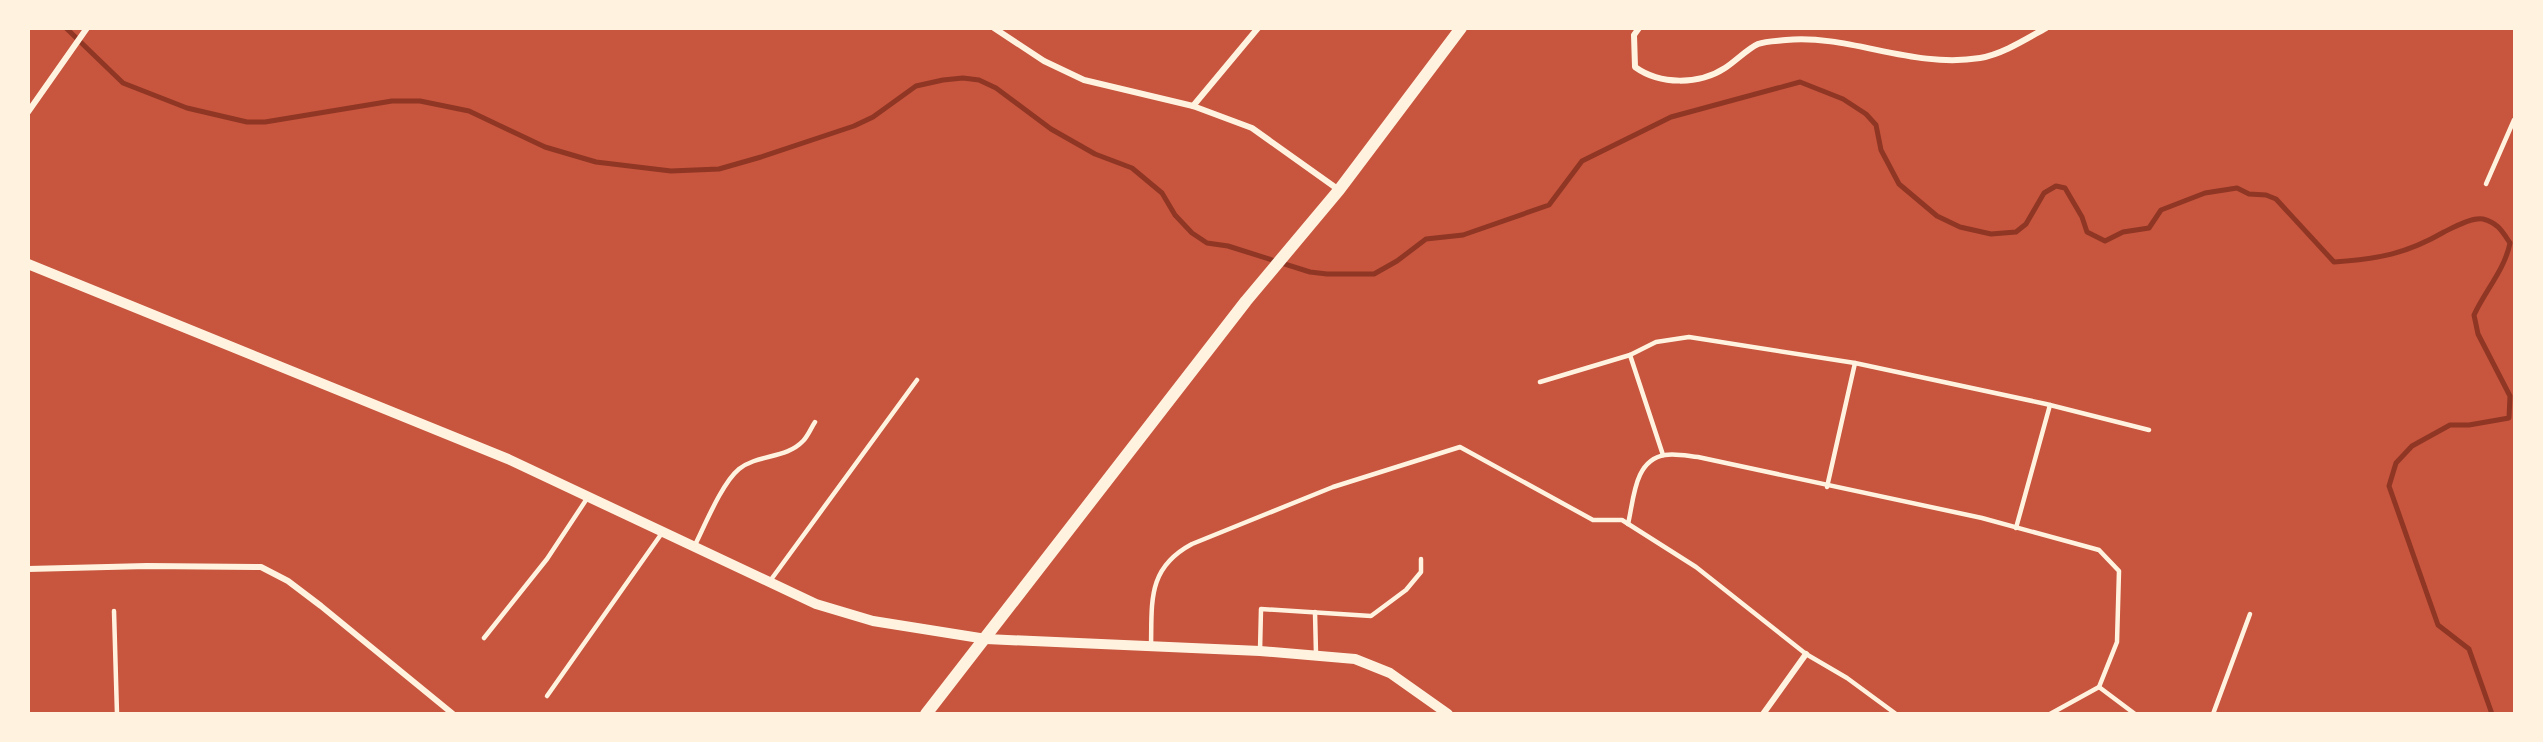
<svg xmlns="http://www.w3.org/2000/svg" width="2543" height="742" viewBox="0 0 2543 742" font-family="Rubik,sans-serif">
  <rect width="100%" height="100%" fill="#c8553d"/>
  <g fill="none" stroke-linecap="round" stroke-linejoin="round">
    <path stroke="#8f3625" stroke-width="5" d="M 66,28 L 123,83 L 187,108 L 247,122 L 265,122 L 392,101 L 420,101 L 469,111 L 545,147 L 596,162 L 671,171 L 719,169 L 761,157 L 854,126 L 873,117 L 916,86 L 943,80 L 963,78 L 979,80 L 996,88 L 1051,129 L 1095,154 L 1132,168 L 1162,193 L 1175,215 L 1192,233 L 1207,243 L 1228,246 L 1310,272 L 1327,274 L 1374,274 L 1397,261 L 1426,239 L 1463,235 L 1549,205 L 1582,161 L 1671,117 L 1800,82 L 1843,99 L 1866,114 L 1876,125 L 1881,150 L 1899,184 L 1937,216 L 1960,227 L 1991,234 L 2016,232 L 2026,224 L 2044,193 L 2056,186 L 2065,188 L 2082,217 L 2087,232 L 2105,241 L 2123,232 L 2149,228 L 2161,210 L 2205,193 L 2237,188 L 2249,194 L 2266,195 L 2276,199 L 2334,262 C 2378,259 2406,254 2444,232 C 2454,227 2472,217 2483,219 C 2498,223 2502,231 2510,243 C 2505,269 2485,291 2474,315 L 2478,334 L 2510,396 L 2509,418 L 2469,425 L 2450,425 L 2412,446 L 2396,463 L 2389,486 L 2438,625 L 2469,649 L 2492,714"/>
    <g stroke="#fff3e0" stroke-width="4.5">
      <polyline points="2486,184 2514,120"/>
      <polyline points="1630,355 1663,455"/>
      <polyline points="1540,382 1630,355 1656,342 1689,337 1855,363 2046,404 2149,430"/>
      <polyline points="1827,487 1855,363"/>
      <path d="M 1628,524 C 1634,499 1634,460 1665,455 C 1675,453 1688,456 1698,457 L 1982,518 L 2099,550 L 2119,571 L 2117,642 L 2099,687 L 2050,714"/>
      <polyline points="2016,528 2050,405"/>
      <path d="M 695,545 C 705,525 722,483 739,469 C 758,454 786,459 803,441 C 808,436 811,428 815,422"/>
      <polyline points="770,581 917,380"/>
      <polyline points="114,611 117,714"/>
      <polyline points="1315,612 1316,654"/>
      <polyline points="484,638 547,559 588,497"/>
      <path d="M 1151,647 C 1152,601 1147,568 1192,544 L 1333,487 L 1460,447 L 1593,520 L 1622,520 L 1696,567 L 1806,654 L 1847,678 L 1896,714"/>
      <polyline points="1260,651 1261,609 1371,616 1406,590 1421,572 1421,559"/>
      <polyline points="2099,687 2135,714"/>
      <polyline points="547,696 662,533"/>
      <polyline points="2213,714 2250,614"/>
    </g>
    <g stroke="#fff3e0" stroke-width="6">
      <polyline points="994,28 1044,61 1084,80 1193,106 1252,128 1339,190"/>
      <path d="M 1639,28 L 1634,35 L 1635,67 C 1660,85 1699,85 1725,68 C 1736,61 1747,49 1758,44 C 1766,41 1778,41 1786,40 C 1850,34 1912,69 1980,58 C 2003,54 2026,39 2046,28"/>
      <polyline points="1193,106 1258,28"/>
      <polyline points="28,112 87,28"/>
      <polyline points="28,569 147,566 261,567 288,581 321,606 453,714"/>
      <polyline points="1763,714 1806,654"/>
    </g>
    <polyline stroke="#fff3e0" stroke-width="10" points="28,264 508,459 816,604 873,621 986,639 1260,651 1355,659 1390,673 1448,714"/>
    <polyline stroke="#fff3e0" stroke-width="12" points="926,714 1246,301 1339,190 1461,28"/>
  </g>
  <rect width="2543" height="742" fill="none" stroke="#fff3e0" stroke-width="60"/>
</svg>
